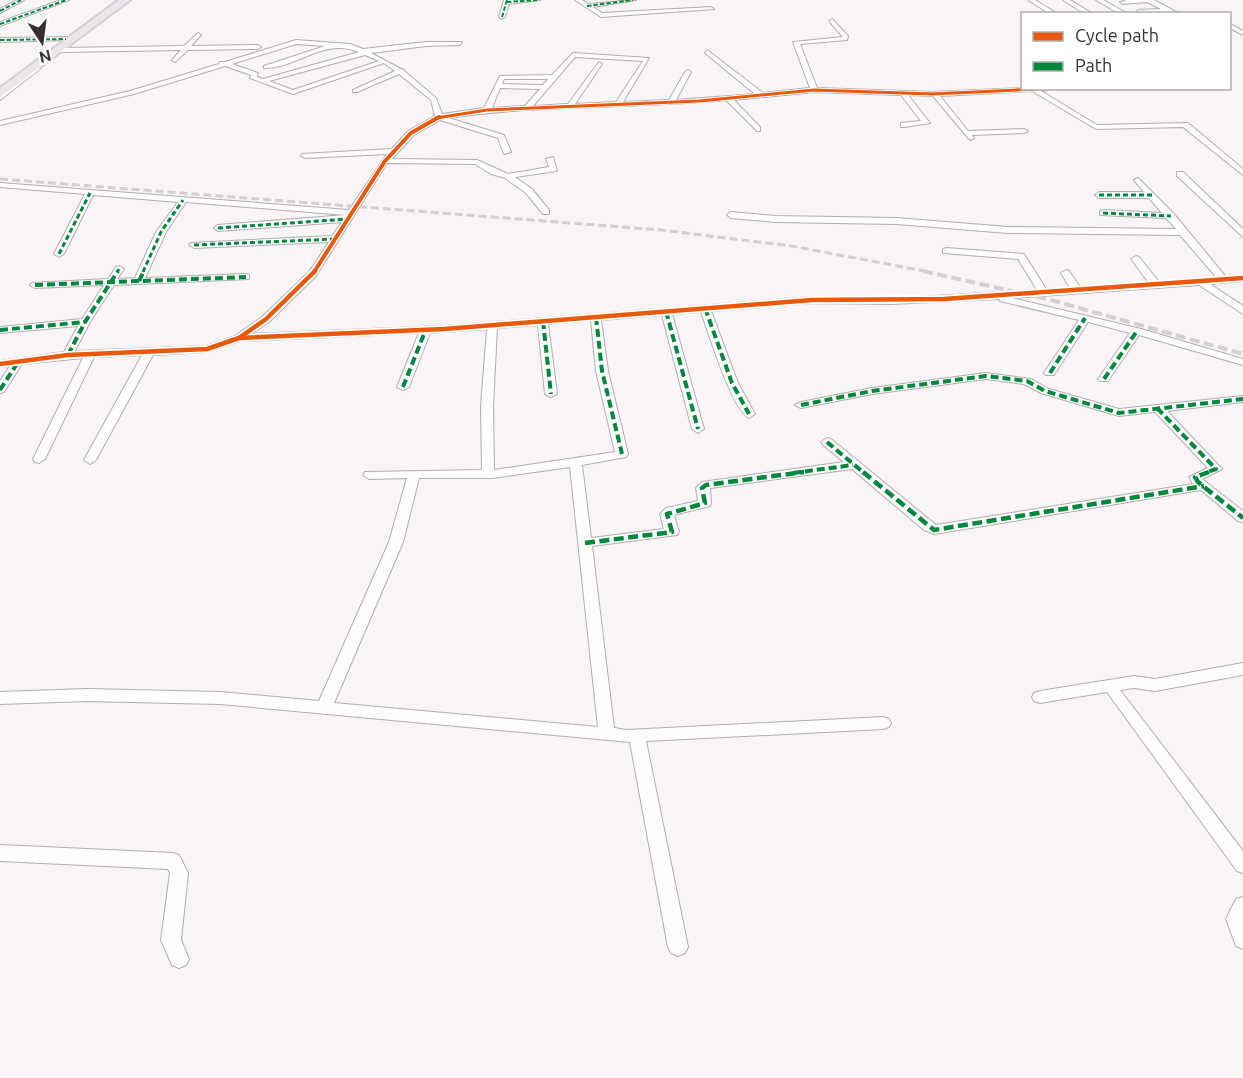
<svg xmlns="http://www.w3.org/2000/svg" width="1243" height="1078" viewBox="0 0 1243 1078" font-family="Ubuntu,sans-serif">
  <rect width="100%" height="100%" fill="#f9f4f6"/>
  <g fill="none" stroke-linecap="round" stroke-linejoin="round">
    <g stroke="#b3acaf" stroke-width="2">
      <g id="street">
        <polygon points="17,0 24,0 0,13 0,9"/>
        <polygon points="61,0 69,0 0,26 0,22"/>
        <polygon points="504,0 540,0 509,4 505,17 502,19 499,17"/>
        <polygon points="575,0 582,0 588,4 636,0 593,7 602,13 711,7 714,9 601,17"/>
        <polygon points="1028,0 1035,0 1058,14 1050,14"/>
        <polygon points="1063,0 1070,0 1093,14 1085,14"/>
        <polygon points="1096,0 1103,0 1128,14 1120,14"/>
        <polygon points="1127,0 1154,0 1180,14 1167,12 1136,13 1138,10 1161,9 1147,2 1123,4 1120,2"/>
        <path d="M 832,19 L 848,36 L 847,40 L 800,44 L 817,88 L 932,92 L 1022,88 L 1063,88 L 1041,91 L 1097,125 L 1188,123 L 1243,169 L 1243,175 L 1183,127 L 1096,129 L 1032,91 L 940,96 L 968,131 L 1024,129 L 1028,131 L 1024,133 L 972,135 L 974,138 L 970,140 L 933,96 L 908,95 L 930,123 L 904,127 L 901,127 L 901,123 L 921,121 L 901,95 L 814,92 L 734,100 L 760,127 L 760,131 L 757,131 L 726,100 C 634,109 541,104 449,118 L 504,135 L 511,152 L 504,154 L 498,138 L 440,120 L 414,135 L 392,159 L 477,160 L 508,174 L 549,167 L 546,159 L 553,157 L 557,171 L 515,177 L 532,189 L 549,210 L 549,214 L 543,214 L 526,193 L 505,178 L 491,174 L 475,164 L 387,163 L 316,276 L 270,321 L 251,334 L 444,326 L 812,297 L 918,297 L 1037,290 L 1018,259 L 943,253 L 943,249 L 946,248 L 1024,254 L 1046,289 L 1070,288 L 1061,273 L 1066,270 L 1069,271 L 1080,287 L 1149,283 L 1131,259 L 1136,256 L 1139,257 L 1159,282 L 1217,278 L 1180,235 L 1008,233 L 896,224 L 775,222 L 731,218 L 727,215 L 731,212 L 775,216 L 896,218 L 1008,227 L 1176,229 L 1166,218 L 1100,215 L 1100,211 L 1103,210 L 1162,213 L 1149,198 L 1099,198 L 1095,195 L 1099,192 L 1144,192 L 1134,180 L 1138,178 L 1174,214 L 1226,277 L 1243,275 L 1243,281 L 1210,284 L 1243,306 L 1243,314 L 1199,285 L 1012,298 L 1141,329 L 1243,359 L 1243,365 L 1139,335 L 1108,381 L 1100,381 L 1098,379 L 1130,333 L 1088,322 L 1054,375 L 1046,375 L 1044,373 L 1079,320 L 1000,301 L 999,299 L 891,304 L 812,303 L 711,311 L 738,383 L 755,414 L 749,418 C 733,412 708,331 701,312 L 672,314 L 704,429 L 698,433 L 692,429 L 662,315 L 601,320 L 608,371 L 628,454 L 626,457 L 582,465 L 591,538 L 664,529 L 660,514 L 666,508 L 698,501 L 696,488 L 702,482 L 844,462 L 823,445 L 821,442 L 827,438 L 831,439 L 936,525 L 1193,484 L 1189,477 L 1208,468 L 1155,412 L 1119,416 L 1041,393 L 1024,384 L 986,379 L 872,394 L 801,408 L 795,405 L 801,402 L 872,388 L 986,373 L 1031,379 L 1049,389 L 1119,409 L 1243,396 L 1243,402 L 1167,411 L 1222,469 L 1202,479 L 1243,511 L 1243,522 L 1238,521 L 1201,490 L 934,534 L 924,530 L 852,469 L 710,488 L 711,503 L 710,506 L 674,515 L 679,532 L 677,535 L 592,546 L 614,728 L 627,730 L 883,717 L 889,719 L 891,723 L 889,727 L 883,729 L 646,741 L 688,947 L 685,953 L 678,956 L 671,953 L 668,947 L 630,742 L 220,704 L 87,701 L 0,704 L 0,692 L 87,689 L 220,692 L 319,701 L 389,542 L 407,478 L 369,479 L 363,475 L 365,472 L 482,470 L 481,406 L 487,329 L 430,333 L 409,387 L 403,390 L 397,387 L 419,333 L 240,341 L 207,352 L 153,355 L 96,460 L 90,464 L 84,460 L 142,355 L 94,357 L 45,459 L 39,463 L 35,462 L 33,459 L 83,358 L 22,364 L 4,392 L 0,393 L 0,381 L 10,366 L 0,367 L 0,361 L 64,352 L 78,326 L 0,333 L 0,327 L 82,319 L 104,285 L 35,288 L 30,285 L 32,283 L 108,279 L 116,267 L 119,266 L 124,269 L 117,279 L 135,278 L 156,232 L 178,202 L 93,195 L 64,254 L 59,257 L 54,254 L 85,194 L 0,187 L 0,183 L 349,210 L 387,154 L 305,158 L 301,156 L 302,154 L 392,149 L 408,131 L 435,116 L 431,100 L 399,74 L 357,92 L 353,92 L 353,90 L 395,71 L 384,63 L 293,94 L 250,78 L 251,75 L 225,66 L 134,94 L 0,125 L 0,121 L 130,91 L 219,64 L 220,62 L 225,62 L 296,40 L 350,44 L 363,49 L 426,42 L 462,42 L 460,45 L 426,46 L 371,53 L 403,70 L 436,98 L 442,114 L 484,108 L 500,76 L 552,75 L 573,53 L 649,58 L 623,102 L 669,100 L 685,72 L 688,70 L 691,72 L 676,100 L 755,94 L 705,53 L 707,50 L 763,93 L 810,88 L 793,42 L 843,37 L 829,21 ZM 296,44 L 325,46 L 264,66 L 264,68 C 298,68 324,37 359,52 L 263,79 L 257,77 L 258,73 L 232,64 ZM 365,55 L 379,61 L 293,90 L 269,81 ZM 575,57 L 643,61 L 616,102 L 575,104 L 602,64 L 599,62 L 568,104 L 533,106 ZM 504,79 L 548,79 L 543,85 L 502,84 ZM 500,88 L 540,89 L 525,106 L 492,108 ZM 186,202 L 346,215 L 218,225 L 214,228 L 218,231 L 342,222 L 332,236 L 191,243 L 189,245 L 194,248 L 329,242 L 309,272 L 262,317 L 235,336 L 206,346 L 75,351 L 90,322 L 114,285 L 249,279 L 249,275 L 246,274 L 145,278 L 166,232 ZM 591,320 L 596,371 L 615,452 L 494,470 L 493,406 L 497,328 L 538,325 L 545,394 L 551,397 L 557,394 L 548,324 ZM 570,467 L 598,727 L 334,703 L 403,542 L 419,478 L 493,478 Z"/>
        <polygon points="1230,24 1243,31 1243,35 1230,28"/>
        <polygon points="198,33 201,35 191,46 258,45 261,47 258,49 188,50 175,62 172,60 181,50 61,52 58,50 61,48 184,46"/>
        <polygon points="66,37 68,40 0,42 0,38"/>
        <polygon points="36,67 41,68 0,100 0,95"/>
        <polygon points="1177,172 1183,172 1243,229 1243,237 1177,176"/>
        <polygon points="1243,663 1243,675 1155,691 1134,688 1120,690 1243,851 1243,873 1237,871 1107,692 1040,703 1034,701 1032,697 1034,693 1040,691 1134,676 1155,679"/>
        <polygon points="0,845 173,853 179,855 188,873 181,940 189,959 186,965 179,968 172,965 161,940 170,873 168,869 0,861"/>
        <polygon points="1243,897 1243,949 1236,946 1226,919 1236,899"/>
      </g>
    </g>
    <g stroke="#d5d1d3" stroke-width="4">
      <polygon id="primary" points="119,0 130,0 0,97 0,88"/>
    </g>
    <use href="#street" fill="#fefdfe" fill-rule="evenodd"/>
    <use href="#primary" fill="#ebe6eb" fill-rule="evenodd"/>
    <polyline stroke="#d3d0d1" stroke-width="3" stroke-dasharray="8 4" stroke-linecap="butt" points="0,179 661,230 791,246 930,272"/>
    <polyline stroke="#d3d0d1" stroke-width="4" stroke-dasharray="10 4.5" stroke-linecap="butt" points="923,271 1051,300 1243,354"/>
    <g stroke="#00873e" stroke-width="2" stroke-dasharray="4.5 2" stroke-linecap="butt">
      <polyline points="507,2 537,0"/>
      <polyline points="587,6 633,0"/>
      <polyline points="0,11 21,0"/>
      <polyline points="502,17 507,0"/>
      <polyline points="0,24 66,0"/>
      <polyline points="0,40 66,39"/>
    </g>
    <g stroke="#00873e" stroke-width="3" stroke-dasharray="5 3" stroke-linecap="butt">
      <polyline points="1099,195 1152,195"/>
      <polyline points="1103,213 1171,216"/>
      <polyline points="218,228 348,219"/>
      <polyline points="194,245 335,239"/>
      <polyline points="59,254 90,193"/>
      <polyline points="117,272 119,269"/>
      <polyline points="143,272 161,232 183,200"/>
    </g>
    <g stroke="#00873e" stroke-width="4" stroke-dasharray="8 4" stroke-linecap="butt">
      <polyline points="139,281 144,271"/>
      <polyline points="35,285 246,277"/>
      <polyline points="705,308 732,383 749,414"/>
      <polyline points="666,311 698,429"/>
      <polyline points="596,317 602,371 622,454"/>
      <polyline points="543,321 551,394"/>
      <polyline points="0,330 85,322"/>
      <polyline points="68,355 85,322 118,271"/>
      <polyline points="1050,373 1085,318"/>
      <polyline points="1104,379 1137,331"/>
      <polyline points="403,387 426,329"/>
      <polyline points="0,390 18,362"/>
      <polyline points="801,405 872,391 986,376 1027,381 1045,391 1119,413 1243,399"/>
      <polyline points="1157,408 1216,469 1205,473"/>
      <polyline points="827,442 864,473"/>
      <polyline points="793,473 853,465"/>
    </g>
    <g stroke="#00873e" stroke-width="4.5" stroke-dasharray="10 4.5" stroke-linecap="butt">
      <polyline points="863,472 934,530 1204,486"/>
      <polyline points="1209,472 1195,477 1198,482 1243,518"/>
      <polyline points="585,543 672,532 667,514 705,503 702,488 706,485 804,472"/>
    </g>
    <g stroke="#fff" stroke-width="4.5">
      <polyline id="cycleway-far2" points="436,118 487,110 699,101 814,90 932,94 1060,88"/>
    </g>
    <g stroke="#fff" stroke-width="6">
      <polyline id="cycleway-far1" points="314,272 385,161 411,133 439,117"/>
    </g>
    <g stroke="#fff" stroke-width="8">
      <g id="cycleway">
        <polyline points="239,338 266,319 315,271"/>
        <polyline points="0,364 68,355 207,349 239,338 444,329 812,300 944,299 1243,278"/>
      </g>
    </g>
    <use href="#cycleway-far2" stroke="#e8590c" stroke-width="3"/>
    <use href="#cycleway-far1" stroke="#e8590c" stroke-width="4"/>
    <use href="#cycleway" stroke="#e8590c" stroke-width="4.5"/>
  </g>
  <rect x="1021" y="12" width="210" height="78" fill="#ffffff" stroke="#b0acad" stroke-width="1.5"/>
  <rect x="1033" y="32" width="30" height="9" fill="#e8590c" stroke="#b0acad" stroke-width="1.5"/>
  <text x="1075" y="42" font-size="18" fill="#392f33">Cycle path</text>
  <rect x="1033" y="62" width="30" height="9" fill="#00873e" stroke="#b0acad" stroke-width="1.5"/>
  <text x="1075" y="72" font-size="18" fill="#392f33">Path</text>
  <g transform="translate(42 42) rotate(167)" stroke="#ffffff" stroke-width="4.5" paint-order="stroke">
  <path d="M0-4.5L10 22L0 15L-10 22Z" fill="#392f33"/>
  <text y="-9" font-size="16" font-weight="bold" text-anchor="middle" fill="#392f33">N</text>
  </g>
</svg>
